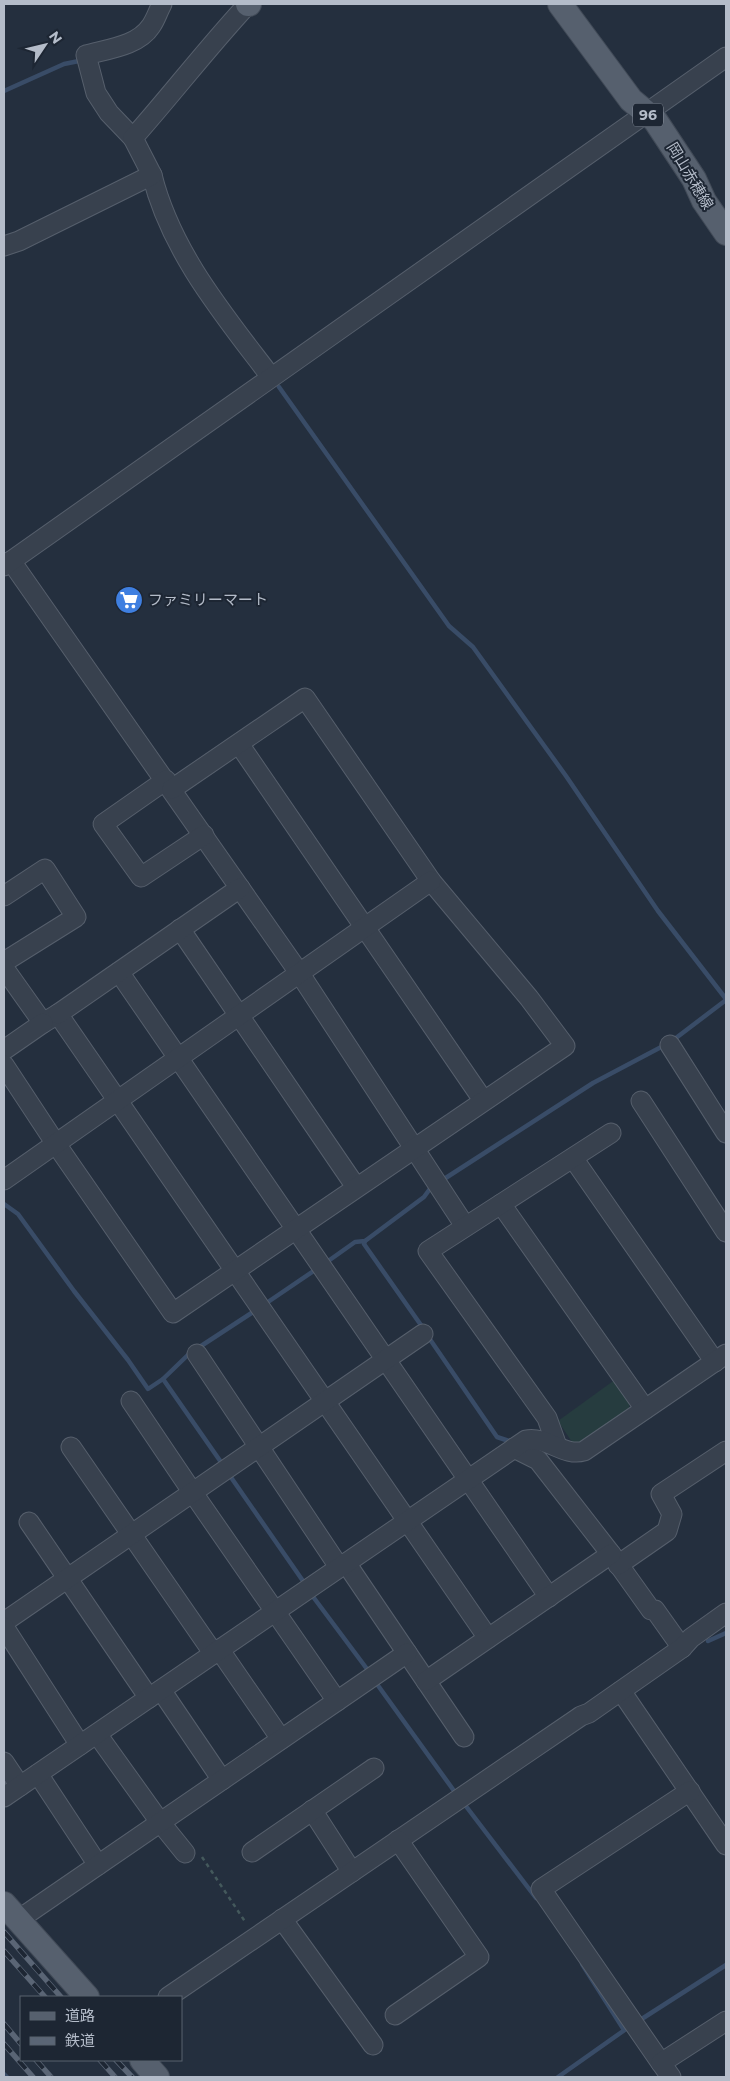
<svg xmlns="http://www.w3.org/2000/svg" width="730" height="2081" viewBox="0 0 730 2081" font-family="Montserrat,'Noto Sans JP',sans-serif">
  <rect width="100%" height="100%" fill="#242f3e"/>
  <polygon fill="#263c3f" points="616,1379 630,1400 629,1408 581,1442 572,1442 558,1421"/>
  <g fill="none" stroke-linecap="round" stroke-linejoin="round">
    <g stroke="#394c67" stroke-width="4.5">
      <polyline points="4,91 64,64 84,60"/>
      <polyline points="279,387 449,626 473,647 566,776 658,911 726,999"/>
      <polyline points="672,1041 726,1000"/>
      <polyline points="441,1181 593,1083 665,1045"/>
      <polyline points="4,1204 18,1214 74,1291 128,1360 148,1389 163,1379 223,1465"/>
      <polyline points="365,1241 364,1244 423,1328"/>
      <polyline points="324,1264 355,1242 365,1241 424,1197 432,1186"/>
      <polyline points="265,1304 318,1268"/>
      <polyline points="427,1335 497,1437 509,1441"/>
      <polyline points="198,1348 253,1312"/>
      <polyline points="163,1379 191,1352"/>
      <polyline points="228,1473 303,1581"/>
      <polyline points="311,1594 370,1673"/>
      <polyline points="708,1641 726,1633"/>
      <polyline points="374,1680 457,1795"/>
      <polyline points="462,1801 536,1898"/>
      <polyline points="582,1964 624,2030"/>
      <polyline points="637,2022 726,1965"/>
      <polyline points="4,2074 7,2077"/>
      <polyline points="558,2077 626,2029"/>
    </g>
    <g stroke="#565f6c" stroke-width="21">
      <g id="minor">
        <path d="M 133,138 L 109,113 L 96,93 L 86,55 C 108,49 138,46 151,26 C 156,19 158,11 162,4"/>
        <path d="M 152,175 C 171,252 224,315 271,377"/>
        <path d="M 4,246 L 19,241 L 152,175 L 133,138 C 172,94 208,47 248,4"/>
        <polyline points="11,561 300,974 465,1226"/>
        <polyline points="4,566 726,57"/>
        <polyline points="239,744 483,1100"/>
        <polyline points="166,780 103,824 141,877 204,835"/>
        <polyline points="4,896 45,869 76,917 4,962"/>
        <polyline points="180,929 356,1187"/>
        <polyline points="4,968 43,1023 58,1014 488,1638"/>
        <polyline points="119,972 549,1597"/>
        <polyline points="58,1014 240,888"/>
        <polyline points="670,1045 726,1133"/>
        <polyline points="4,1050 43,1023"/>
        <polyline points="4,1065 56,1144 173,1313 565,1046 529,998 431,881 305,698 172,789"/>
        <polyline points="641,1101 726,1232"/>
        <polyline points="573,1158 715,1362"/>
        <polyline points="4,1180 431,881"/>
        <polyline points="501,1204 645,1409"/>
        <polyline points="197,1354 339,1567"/>
        <polyline points="131,1401 193,1493 337,1701"/>
        <polyline points="557,1446 547,1418 428,1251 611,1133"/>
        <polyline points="71,1447 214,1654"/>
        <polyline points="514,1448 538,1460 611,1554 651,1610 655,1610 682,1648"/>
        <polyline points="29,1522 149,1698"/>
        <polyline points="346,1563 464,1737"/>
        <polyline points="618,1565 667,1531 672,1514 661,1494 726,1451"/>
        <polyline points="4,1622 423,1334"/>
        <polyline points="4,1627 80,1745"/>
        <polyline points="219,1649 281,1739"/>
        <polyline points="426,1681 611,1554"/>
        <polyline points="161,1690 222,1780"/>
        <polyline points="621,1691 726,1845"/>
        <polyline points="97,1734 160,1822 185,1853"/>
        <polyline points="4,1762 20,1786"/>
        <polyline points="38,1774 98,1865"/>
        <path d="M 4,1797 L 526,1440 C 547,1436 564,1457 584,1451 L 726,1354"/>
        <polyline points="312,1810 352,1872"/>
        <polyline points="252,1852 374,1768"/>
        <polyline points="282,1919 373,2045"/>
        <polyline points="18,1920 407,1653"/>
        <polyline points="168,1997 581,1716 589,1713 682,1648 691,1638 726,1613"/>
        <polyline points="395,2015 479,1957 398,1840"/>
        <polyline points="661,2063 541,1889 690,1791"/>
        <polyline points="671,2077 661,2063 726,2021"/>
      </g>
    </g>
    <g stroke="#414a57" stroke-width="26">
      <g id="major">
        <polyline points="248,4 249,4"/>
        <polyline points="560,4 631,100 655,120 694,179 704,201 726,233"/>
        <polyline points="4,1904 87,1997"/>
        <polyline points="142,2060 157,2077"/>
      </g>
    </g>
    <polyline stroke="#44595c" stroke-width="2.5" stroke-dasharray="4 4" stroke-linecap="butt" points="202,1857 246,1923"/>
    <use href="#minor" stroke="#38414e" stroke-width="19"/>
    <use href="#major" stroke="#56606e" stroke-width="24"/>
    <g stroke="#5a6575" stroke-width="5.5">
      <g id="rail">
        <polyline points="4,1932 61,1997"/>
        <polyline points="4,1951 45,1997"/>
        <polyline points="4,2024 21,2044"/>
        <polyline points="4,2044 33,2077"/>
        <polyline points="36,2060 51,2077"/>
        <polyline points="100,2060 115,2077"/>
        <polyline points="116,2060 132,2077"/>
      </g>
    </g>
    <use href="#rail" stroke="#1d2633" stroke-width="4" stroke-dasharray="11" stroke-linecap="butt"/>
  </g>
  <defs>
    <g id="supermarket-disc" transform="scale(1.4375)"><circle r="9.5" fill="#3f7fe0" stroke="#1d2633"/><path d="M-6-5.5h2.5l.6 2H6L4.5 2H-2.5L-4.4-4H-6ZM-1.5 3.2a1.3 1.3 0 1 0 .1 0ZM3 3.2a1.3 1.3 0 1 0 .1 0Z" fill="#fff"/></g>
  </defs>
  <g fill-rule="evenodd">
    <use href="#supermarket-disc" x="129" y="600"/>
  </g>
  <g text-anchor="middle" stroke-width="4" stroke-linejoin="round" paint-order="stroke">
    <rect fill="#1d2633" stroke="#878f9c" stroke-width="1" x="633" y="103.5" width="30" height="23" rx="4"/>
    <g font-size="14" font-weight="bold" fill="#b4bcc9">
      <text x="648" y="120">96</text>
    </g>
    <g font-size="15" fill="#b4bcc9" stroke="#1d2633">
      <text transform="translate(690 176) rotate(59)" y="5">岡山赤穂線</text>
    </g>
    <g font-size="15" fill="#b4bcc9" stroke="#1d2633" text-anchor="start">
      <text x="148" y="605">ファミリーマート</text>
    </g>
  </g>
  <rect width="730" height="2081" fill="none" stroke="#b4bcc9" stroke-width="10"/>
  <rect x="20" y="1996" width="162" height="65" fill="#1d2633" stroke="#59626f"/>
  <rect x="30" y="2012" width="25" height="8" fill="#56606e" stroke="#59626f"/>
  <text x="65" y="2021" font-size="15" fill="#b4bcc9">道路</text>
  <rect x="30" y="2037" width="25" height="8" fill="#5a6575" stroke="#59626f"/>
  <text x="65" y="2046" font-size="15" fill="#b4bcc9">鉄道</text>
  <g transform="translate(45 45) rotate(55)" stroke="#1d2633" stroke-width="4" paint-order="stroke">
  <path d="M0-4L9 19L0 12L-9 19Z" fill="#b4bcc9"/>
  <text y="-8" font-size="14" font-weight="bold" text-anchor="middle" fill="#b4bcc9">N</text>
  </g>
</svg>
